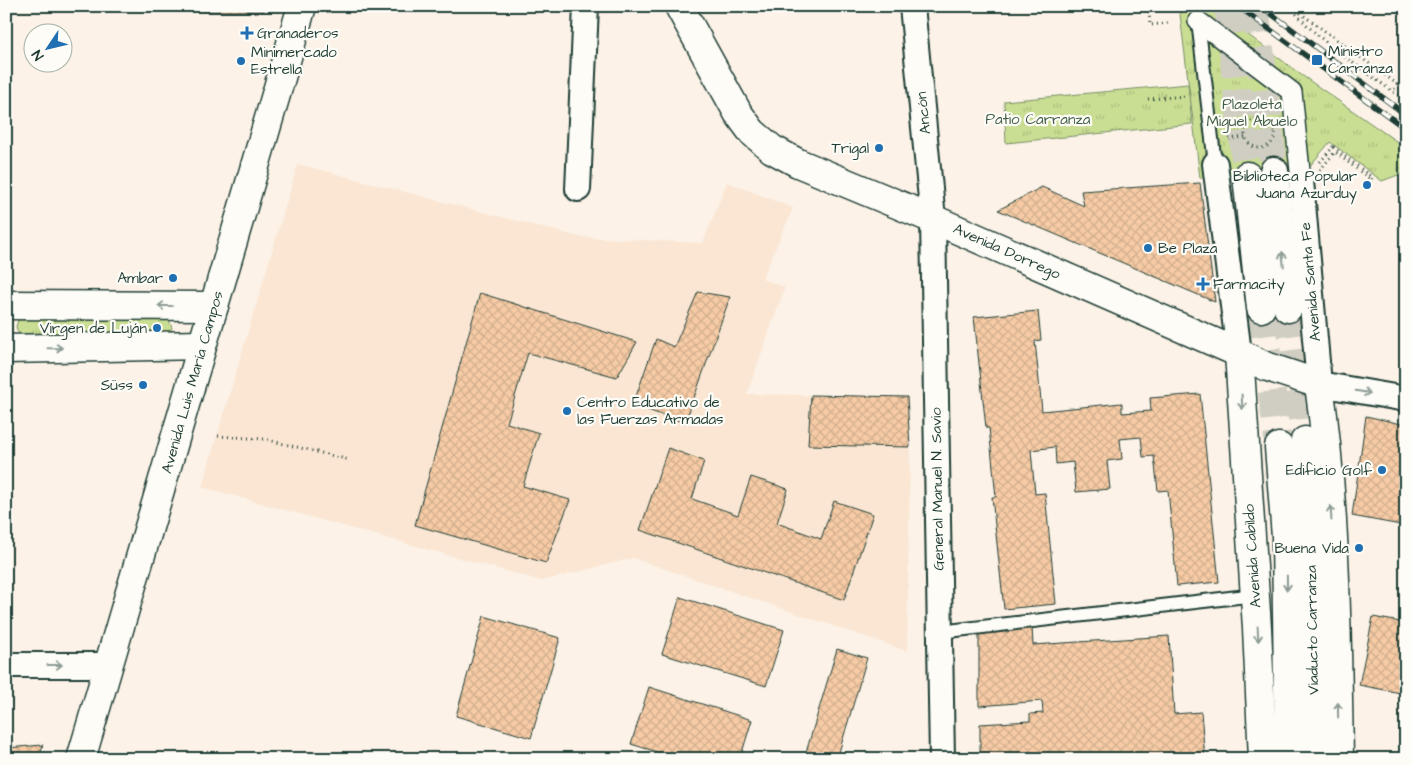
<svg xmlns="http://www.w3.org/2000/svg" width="1412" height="765" viewBox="0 0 1412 765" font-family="'Architects Daughter',sans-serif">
  <defs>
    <pattern id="park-tufts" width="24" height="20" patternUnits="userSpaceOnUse" patternTransform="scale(1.25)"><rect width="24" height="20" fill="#cade93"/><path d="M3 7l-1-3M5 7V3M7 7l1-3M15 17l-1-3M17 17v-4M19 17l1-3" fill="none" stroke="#adbf7f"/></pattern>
    <pattern id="building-cross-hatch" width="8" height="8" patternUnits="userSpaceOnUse" patternTransform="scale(1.25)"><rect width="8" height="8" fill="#f6cba5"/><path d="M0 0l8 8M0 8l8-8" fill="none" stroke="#d2af8f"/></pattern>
  </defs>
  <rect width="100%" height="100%" fill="#fcf2e7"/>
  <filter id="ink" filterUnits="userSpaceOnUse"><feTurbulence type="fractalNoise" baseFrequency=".02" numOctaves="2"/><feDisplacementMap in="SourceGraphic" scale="10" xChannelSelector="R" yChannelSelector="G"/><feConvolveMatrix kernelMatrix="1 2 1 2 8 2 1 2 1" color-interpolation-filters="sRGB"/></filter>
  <g filter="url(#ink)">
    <polygon fill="#fae6d3" points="298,164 579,237 703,243 727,182 793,208 762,279 785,287 747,394 907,397 910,447 907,651 633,558 542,581 202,487"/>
    <g fill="url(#park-tufts)" stroke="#748e64">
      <polygon points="1179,6 1210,6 1300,74 1406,148 1406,172 1382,181 1330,142 1309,167 1200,178"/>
      <polygon points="1188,84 1192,124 1006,143 1004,101"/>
      <polygon points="163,314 169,320 172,328 168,336 19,335 16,327 18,320 24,316"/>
    </g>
    <g fill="url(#building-cross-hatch)" stroke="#1f3d34">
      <polygon points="169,6 265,6 264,11 169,11"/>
      <polygon points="1200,183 1215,302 998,210 1042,187 1084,206 1081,191"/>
      <polygon points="698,292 730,297 685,423 633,405 656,339 674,347"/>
      <polygon points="480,293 637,342 617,377 528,353 507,423 539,433 523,486 570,500 546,563 415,525"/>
      <polygon points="1038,311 1041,340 1035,341 1042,411 1122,403 1122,413 1151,411 1150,398 1200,394 1219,582 1177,586 1168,490 1158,491 1154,456 1143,457 1141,437 1120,439 1122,459 1107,461 1110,489 1076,492 1073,462 1056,464 1055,447 1031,450 1035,494 1045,493 1056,604 1004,609 992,497 996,497 989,428 986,428 974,317"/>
      <polygon points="811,395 907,397 910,447 808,445"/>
      <polygon points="1366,416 1406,425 1406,526 1352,516"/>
      <polygon points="668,448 704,461 692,499 738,515 751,477 788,489 777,523 821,539 834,501 873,514 844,600 640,530"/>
      <polygon points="680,597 784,630 766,686 662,654"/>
      <polygon points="484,616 560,638 531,738 456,716"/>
      <polygon points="1373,617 1406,623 1406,694 1359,685"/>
      <polygon points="1032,627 1033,645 1169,636 1174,714 1201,712 1205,759 980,759 980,724 1030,721 1030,714 1043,713 1042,701 979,706 979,632"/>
      <polygon points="837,649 867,658 837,759 804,759"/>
      <polygon points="649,687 752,720 740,759 680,759 631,744"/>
      <polygon points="43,745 39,759 6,759 6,748"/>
    </g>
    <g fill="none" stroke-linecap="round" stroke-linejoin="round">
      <g stroke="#d0cec3" stroke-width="28" stroke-dasharray="28 14" stroke-linecap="butt">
        <polyline points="1228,6 1247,176"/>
        <polyline points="1255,6 1274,171"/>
        <polyline points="1261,308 1279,447"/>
        <polyline points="1288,308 1305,441"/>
      </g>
      <g stroke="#1f3d34" stroke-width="16">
        <g id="service">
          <polyline points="1198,21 1215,164"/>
          <polyline points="940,632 1255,595"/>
        </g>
      </g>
      <g stroke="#1f3d34" stroke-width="22">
        <polyline id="pedestrian" points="1198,21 1292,92 1301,181"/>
      </g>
      <g stroke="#1f3d34" stroke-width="28">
        <g id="minor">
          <polyline points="912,6 933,219 942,759"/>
          <polyline points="1215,164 1239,353"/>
          <polyline points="1301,181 1319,384 1406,399"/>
          <polyline points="578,189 586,6"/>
          <polyline points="6,665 109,665"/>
        </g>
      </g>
      <g stroke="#1f3d34" stroke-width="31">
        <g id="tertiary">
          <path d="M 679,6 L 738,113 L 752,132 L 772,149 L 798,163 L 933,219 L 1239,353 L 1265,366 L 1319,384 C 1336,508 1337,634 1339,759"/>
          <polyline points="6,305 214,306"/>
          <polyline points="6,349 202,345"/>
          <polyline points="1239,353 1257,628 1263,759"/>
        </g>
      </g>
      <g stroke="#1f3d34" stroke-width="31">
        <g id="secondary">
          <polyline points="1274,171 1288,308"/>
          <polyline points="1247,176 1261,308"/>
          <polyline points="1305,441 1311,570 1315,759"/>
          <polyline points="1279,447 1286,537 1289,759"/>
          <polyline points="81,759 302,6"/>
        </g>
      </g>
      <g stroke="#1f3d34" stroke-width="3" stroke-dasharray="1 4" stroke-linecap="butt">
        <path d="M 1290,6 C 1317,42 1370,73 1406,102"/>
        <polyline points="1292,7 1397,84 1393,92"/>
        <polyline points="1149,12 1150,25 1168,23"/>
        <polyline points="1148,99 1186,96"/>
        <circle cx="1260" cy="133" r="15"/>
        <polyline points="1229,139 1245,137"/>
        <polyline points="1320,162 1333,147 1333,144"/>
        <polyline points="1320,170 1335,152 1371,180 1372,177 1333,147"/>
        <polyline points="218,436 264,439 350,460"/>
      </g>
      <use href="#service" stroke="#fdfcf7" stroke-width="12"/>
      <use href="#pedestrian" stroke="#fdfcf7" stroke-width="19"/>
      <use href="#minor" stroke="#fdfcf7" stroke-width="24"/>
      <use href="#tertiary" stroke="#fdfcf7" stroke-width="28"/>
      <use href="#secondary" stroke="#fdfcf7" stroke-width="28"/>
      <g stroke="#1f3d34" stroke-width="5.5">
        <g id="rail">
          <polyline points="1238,6 1406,129"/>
          <polyline points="1261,6 1406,115"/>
        </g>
      </g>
      <use href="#rail" stroke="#fdfcf7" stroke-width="4" stroke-dasharray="11" stroke-linecap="butt"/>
    </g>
    <defs><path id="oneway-shaft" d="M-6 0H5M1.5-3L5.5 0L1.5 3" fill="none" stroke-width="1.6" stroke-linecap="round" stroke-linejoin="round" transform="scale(1.25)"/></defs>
    <g stroke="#8e9c96">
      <use href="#oneway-shaft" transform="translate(1283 259) rotate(-96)"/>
      <use href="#oneway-shaft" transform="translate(165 306) rotate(-180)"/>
      <use href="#oneway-shaft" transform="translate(55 348) rotate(-1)"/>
      <use href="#oneway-shaft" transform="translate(1363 392) rotate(10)"/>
      <use href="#oneway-shaft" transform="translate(1242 402) rotate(87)"/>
      <use href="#oneway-shaft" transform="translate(1331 513) rotate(-93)"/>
      <use href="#oneway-shaft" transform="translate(1287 583) rotate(89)"/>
      <use href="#oneway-shaft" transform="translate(1258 634) rotate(87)"/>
      <use href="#oneway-shaft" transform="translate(55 665)"/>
      <use href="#oneway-shaft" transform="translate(1338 710) rotate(-91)"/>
    </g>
  </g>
  <g fill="#1f6fb2" stroke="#fdfcf7" stroke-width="2">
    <path d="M244.5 25.5h5v5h5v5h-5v5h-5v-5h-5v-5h5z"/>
    <rect x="1311" y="54" width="12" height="12" rx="2.5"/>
    <circle cx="241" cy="61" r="5"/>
    <circle cx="879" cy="148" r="5"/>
    <circle cx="1367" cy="185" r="5"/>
    <circle cx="1148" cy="248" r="5"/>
    <circle cx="173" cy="278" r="5"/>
    <path d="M1200.5 276.5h5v5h5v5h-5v5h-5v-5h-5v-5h5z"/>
    <circle cx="157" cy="328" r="5"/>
    <circle cx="143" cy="385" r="5"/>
    <circle cx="567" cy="411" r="5"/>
    <circle cx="1382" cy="470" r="5"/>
    <circle cx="1359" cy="548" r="5"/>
  </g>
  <g text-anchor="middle" stroke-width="4.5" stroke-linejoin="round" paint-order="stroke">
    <g font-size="15" fill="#1f3d34" stroke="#fdfcf7" text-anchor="end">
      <text x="257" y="38" text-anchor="start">Granaderos</text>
      <text x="1328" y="56" text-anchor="start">Ministro<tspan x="1328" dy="17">Carranza</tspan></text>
      <text x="251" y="57" text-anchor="start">Minimercado<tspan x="251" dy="17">Estrella</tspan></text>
      <text x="869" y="153">Trigal</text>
      <text x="1357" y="181">Biblioteca Popular<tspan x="1357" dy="17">Juana Azurduy</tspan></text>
      <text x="1158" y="253" text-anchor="start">Be Plaza</text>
      <text x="163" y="283">Ambar</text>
      <text x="1213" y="289" text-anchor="start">Farmacity</text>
      <text x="147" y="333">Virgen de Luján</text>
      <text x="133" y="390">Süss</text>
      <text x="577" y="407" text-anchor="start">Centro Educativo de<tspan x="577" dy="17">las Fuerzas Armadas</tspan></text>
      <text x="1372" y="475">Edificio Golf</text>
      <text x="1349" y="553">Buena Vida</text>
    </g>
    <g font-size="15" fill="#415d47" stroke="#fdfcf7">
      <text x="1252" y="109">Plazoleta<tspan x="1252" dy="17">Miguel Abuelo</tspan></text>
      <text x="1038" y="124">Patio Carranza</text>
    </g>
    <g font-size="15" fill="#1f3d34" stroke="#fdfcf7">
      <text transform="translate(923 113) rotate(-96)" y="5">Ancón</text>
      <text transform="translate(1007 251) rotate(24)" y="5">Avenida Dorrego</text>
      <text transform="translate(1310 282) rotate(-95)" y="5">Avenida Santa Fe</text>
      <text transform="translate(192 382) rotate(-74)" y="5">Avenida Luis María Campos</text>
      <text transform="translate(937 489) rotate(-91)" y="5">General Manuel N. Savio</text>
      <text transform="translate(1252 556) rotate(-94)" y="5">Avenida Cabildo</text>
      <text transform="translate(1312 630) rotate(-91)" y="5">Viaducto Carranza</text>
    </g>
  </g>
  <rect width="1412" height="765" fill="none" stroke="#fdfcf7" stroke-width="25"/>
  <rect x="12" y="12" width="1387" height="740" fill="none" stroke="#1f3d34" stroke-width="2" filter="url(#ink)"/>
  <g transform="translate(48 48) rotate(235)"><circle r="24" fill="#fdfcf7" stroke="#a4b0a9"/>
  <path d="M0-4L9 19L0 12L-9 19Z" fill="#1f6fb2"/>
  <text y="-8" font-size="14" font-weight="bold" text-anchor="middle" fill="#1f3d34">N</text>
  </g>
</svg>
